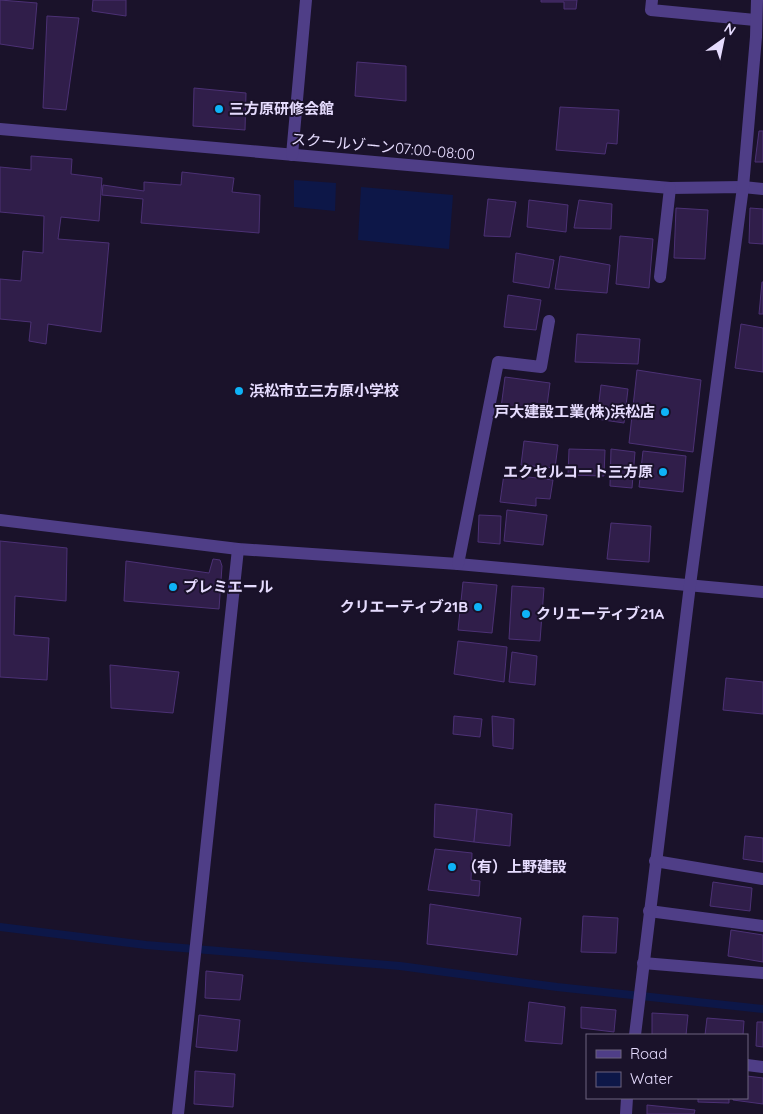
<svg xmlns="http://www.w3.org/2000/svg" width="763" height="1114" viewBox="0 0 763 1114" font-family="Quicksand,'Noto Sans JP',sans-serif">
  <rect width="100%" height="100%" fill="#1a122a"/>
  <g fill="#0d1748">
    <polygon points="294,180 336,183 335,211 294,207"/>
    <polygon points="361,187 453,195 449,249 358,240"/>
  </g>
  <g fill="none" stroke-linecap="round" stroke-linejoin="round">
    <polyline stroke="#0d1748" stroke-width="8" points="0,927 146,945 400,966 557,987 763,1009"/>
  </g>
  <g fill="#301e4a" stroke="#4c3175">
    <polygon points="0,0 37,3 33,49 0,44"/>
    <polygon points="93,0 126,0 126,16 92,11"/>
    <polygon points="541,0 577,0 576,9 564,9 564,2 541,2"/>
    <polygon points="47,16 79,18 66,110 43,108"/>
    <polygon points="357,62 406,66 406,101 355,96"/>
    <polygon points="194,88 246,93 245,130 193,126"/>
    <polygon points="560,107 619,110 617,144 607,143 605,154 556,150"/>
    <polygon points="759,131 763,131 763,162 755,162"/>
    <polygon points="31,156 72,159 71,174 102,178 99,221 61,217 58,239 109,243 101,332 48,324 46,344 29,341 31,322 0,319 0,279 21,281 23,251 43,253 44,216 0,212 0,167 31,170"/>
    <polygon points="182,172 234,178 232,192 260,195 259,233 141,223 143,199 102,195 103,185 144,191 144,182 181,185"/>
    <polygon points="488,199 516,202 510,237 484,236"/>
    <polygon points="529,200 568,205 566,232 527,227"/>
    <polygon points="579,200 612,204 611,229 574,228"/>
    <polygon points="676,208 708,210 705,259 674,258"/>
    <polygon points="750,208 763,209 763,244 749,243"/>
    <polygon points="620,236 653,239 649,288 616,284"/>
    <polygon points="516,253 554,260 549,288 513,282"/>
    <polygon points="560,256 610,265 607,293 555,289"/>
    <polygon points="762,282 763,282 763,314 759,314"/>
    <polygon points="508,295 541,300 536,330 504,327"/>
    <polygon points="741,324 763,328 763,372 735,368"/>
    <polygon points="577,334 640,339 638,364 575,362"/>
    <polygon points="637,370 701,380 693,452 629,443"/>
    <polygon points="505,377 550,383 546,413 501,408"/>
    <polygon points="601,385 628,389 624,423 597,419"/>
    <polygon points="524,441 558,445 555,468 521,465"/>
    <polygon points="569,449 605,450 604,476 568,475"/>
    <polygon points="611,449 635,452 632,488 610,486"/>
    <polygon points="643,451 686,456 683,492 639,487"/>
    <polygon points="504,474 553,480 550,499 536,498 536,506 500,502"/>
    <polygon points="507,510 547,515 543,545 504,541"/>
    <polygon points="479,515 501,516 500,544 478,542"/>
    <polygon points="611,523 651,526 649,562 607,559"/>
    <polygon points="0,541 67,548 66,601 15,596 14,635 49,638 47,680 0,677"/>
    <polygon points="213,559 220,560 222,566 219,609 124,601 126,561 209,573"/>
    <polygon points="463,582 497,585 492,633 458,630"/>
    <polygon points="512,586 544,588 540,641 509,639"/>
    <polygon points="458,641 507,647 504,682 454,674"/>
    <polygon points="512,652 537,656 535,685 509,682"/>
    <polygon points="110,665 179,672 173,713 111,708"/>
    <polygon points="726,678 763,682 763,714 723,710"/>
    <polygon points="454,716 482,719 480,737 453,734"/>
    <polygon points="492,716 514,719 513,749 493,746"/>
    <polygon points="435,804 477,809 474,842 434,837"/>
    <polygon points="477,809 512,814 510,846 474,842"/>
    <polygon points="745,836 763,838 763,862 743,859"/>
    <polygon points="435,849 472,853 471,880 480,881 479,896 428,890"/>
    <polygon points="713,882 752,888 750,911 710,906"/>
    <polygon points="430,904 521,918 517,955 427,944"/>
    <polygon points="583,916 618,918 616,953 581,952"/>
    <polygon points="731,930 763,935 763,962 728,956"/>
    <polygon points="206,971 243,975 240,1000 205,998"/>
    <polygon points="529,1002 565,1007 562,1044 525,1041"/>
    <polygon points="581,1007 616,1010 614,1032 581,1028"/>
    <polygon points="652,1013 688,1015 686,1035 652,1035"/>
    <polygon points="199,1015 240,1020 237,1051 196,1047"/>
    <polygon points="707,1018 744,1021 743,1035 705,1035"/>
    <polygon points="757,1022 763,1022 763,1047 756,1046"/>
    <polygon points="195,1071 235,1074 233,1107 194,1104"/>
    <polygon points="747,1076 763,1078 763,1104 733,1100 733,1098 747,1098"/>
    <polygon points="698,1098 729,1098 729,1103 698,1102"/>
    <polygon points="647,1105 695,1110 694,1114 647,1114"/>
  </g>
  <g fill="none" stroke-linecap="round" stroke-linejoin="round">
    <g stroke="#4f3e87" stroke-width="12">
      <polyline points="652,0 651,10 755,20"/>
      <polyline points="0,129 670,188 743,187 763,189"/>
      <polyline points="292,155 306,0"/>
      <polyline points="660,277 670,188"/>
      <polyline points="0,520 238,549 458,564 763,592"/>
      <polyline points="458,564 498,362 541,367 549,321"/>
      <polyline points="655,861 763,879"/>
      <polyline points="649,911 763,926"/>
      <polyline points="643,963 763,973"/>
      <polyline points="635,1035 690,585 743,187 756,37 757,0"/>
      <polyline points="747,1065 763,1067"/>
      <polyline points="178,1114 238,549"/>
      <polyline points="626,1114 627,1098"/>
    </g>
  </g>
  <g fill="#0eb3f7" stroke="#1a122a" stroke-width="2">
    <circle cx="219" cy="109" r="5"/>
    <circle cx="239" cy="391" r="5"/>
    <circle cx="665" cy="412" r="5"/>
    <circle cx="663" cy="472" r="5"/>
    <circle cx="173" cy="587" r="5"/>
    <circle cx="478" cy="607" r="5"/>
    <circle cx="526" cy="614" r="5"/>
    <circle cx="452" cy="867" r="5"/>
  </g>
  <g text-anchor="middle" stroke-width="4" stroke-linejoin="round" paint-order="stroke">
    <g font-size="15" font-weight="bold" fill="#e6dcfe" stroke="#1a122a" text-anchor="start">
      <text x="229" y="114">三方原研修会館</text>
      <text x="249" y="396">浜松市立三方原小学校</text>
      <text x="655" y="417" text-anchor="end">戸大建設工業(株)浜松店</text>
      <text x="653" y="477" text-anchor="end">エクセルコート三方原</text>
      <text x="183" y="592">プレミエール</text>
      <text x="468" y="612" text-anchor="end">クリエーティブ21B</text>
      <text x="536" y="619">クリエーティブ21A</text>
      <text x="462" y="872">（有）上野建設</text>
    </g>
    <g font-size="15" fill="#e6dcfe" stroke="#1a122a">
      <text transform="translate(383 147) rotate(5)" y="5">スクールゾーン07:00-08:00</text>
    </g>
  </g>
  <rect x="586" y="1034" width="162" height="65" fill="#1a122a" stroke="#6c637f"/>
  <rect x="596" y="1050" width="25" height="8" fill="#4f3e87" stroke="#6c637f"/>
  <text x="630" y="1059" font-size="15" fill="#e6dcfe">Road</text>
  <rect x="596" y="1072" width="25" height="15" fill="#0d1748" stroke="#6c637f"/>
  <text x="630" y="1084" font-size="15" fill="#e6dcfe">Water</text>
  <g transform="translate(723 40) rotate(33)" stroke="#1a122a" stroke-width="4" paint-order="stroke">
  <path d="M0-4L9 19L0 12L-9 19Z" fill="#e6dcfe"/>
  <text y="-8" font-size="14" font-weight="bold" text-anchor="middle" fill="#e6dcfe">N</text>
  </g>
</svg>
